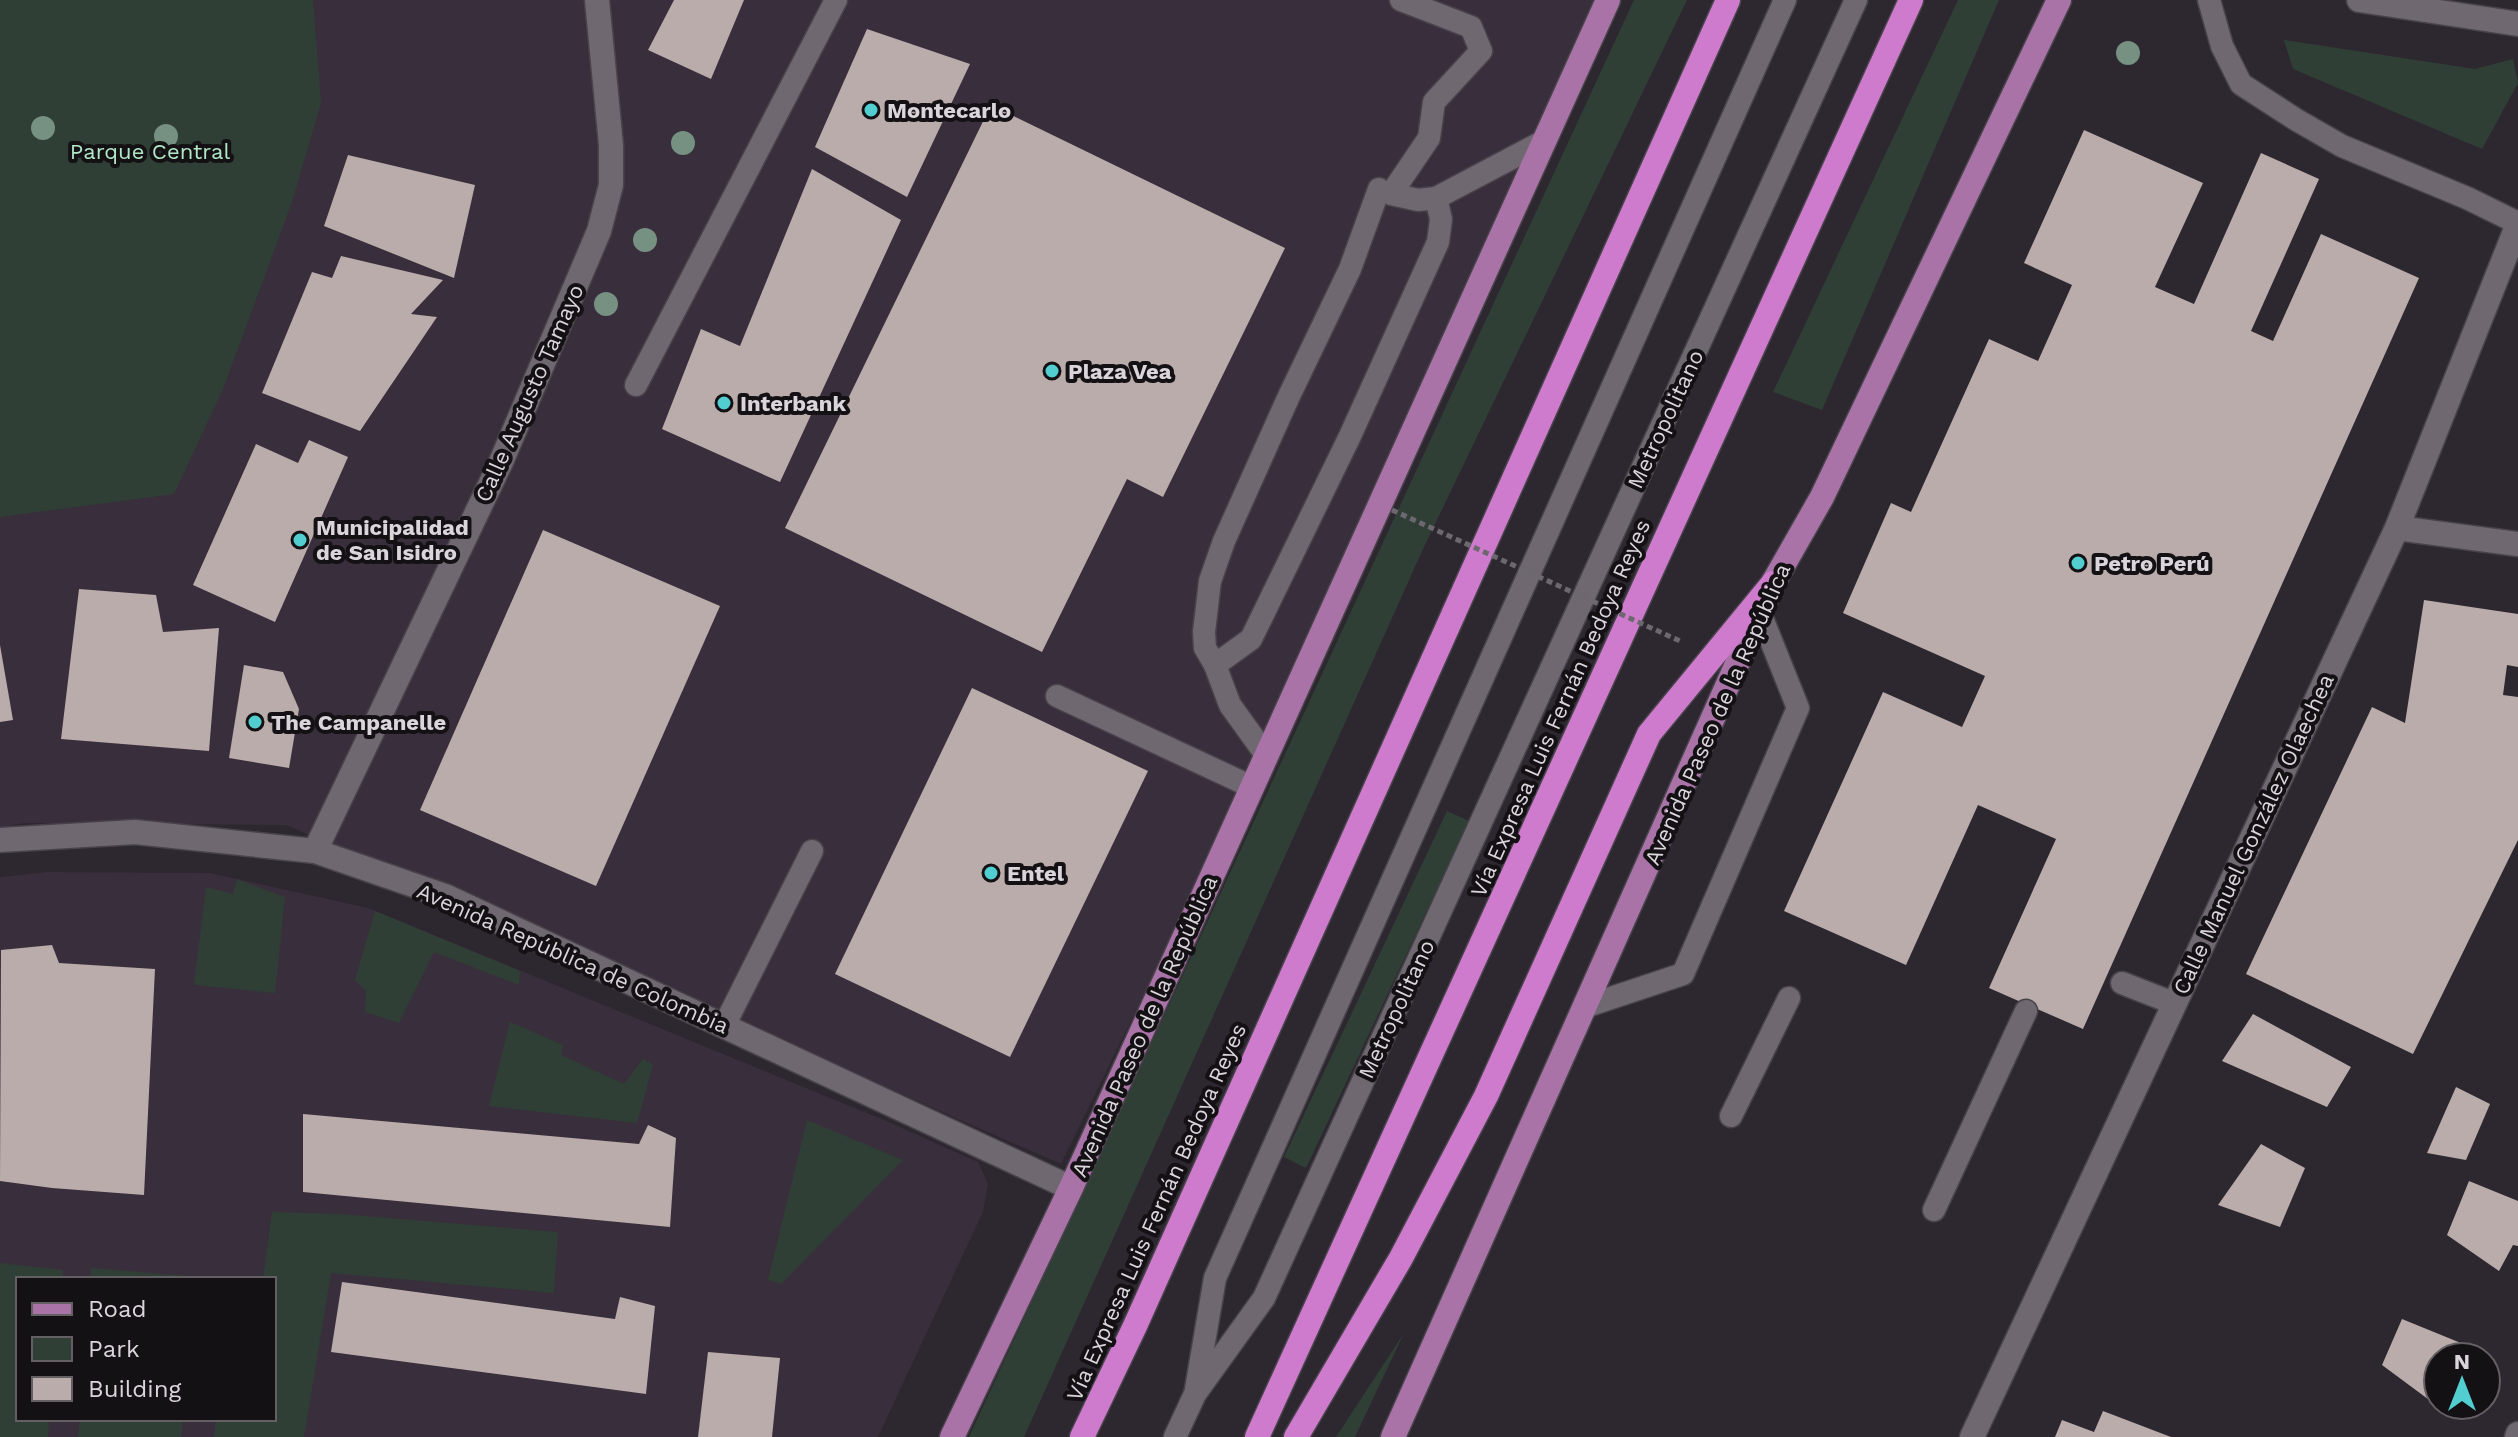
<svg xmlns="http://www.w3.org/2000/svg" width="2518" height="1437" viewBox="0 0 2518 1437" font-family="'Work Sans',sans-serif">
  <rect width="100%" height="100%" fill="#2d272f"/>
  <g fill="#392e3b" fill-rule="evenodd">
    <polygon points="0,0 1605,0 1241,796 1061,1164 286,825 26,823 0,827"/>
    <path d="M 48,872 L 210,873 L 368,908 L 884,1120 L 978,1162 L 988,1184 L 983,1212 L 878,1437 L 0,1437 L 0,877 ZM 18,1279 L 274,1279 L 274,1419 L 18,1419 Z"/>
  </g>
  <g fill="#303f36">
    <polygon points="0,0 313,0 321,103 292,202 223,389 174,494 0,517"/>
    <polygon points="1634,0 1687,0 1423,549 1024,1437 969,1437"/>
    <polygon points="1958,0 1999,0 1822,410 1773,392"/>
    <polygon points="2284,40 2475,69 2513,59 2518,83 2482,149 2293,69"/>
    <polygon points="1447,811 1469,821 1306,1168 1284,1157"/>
    <polygon points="237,879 285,897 275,993 194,985 206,887 233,894"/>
    <polygon points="375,911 520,971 519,985 434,952 399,1023 365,1012 366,991 355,980"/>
    <polygon points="510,1022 563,1045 561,1055 624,1084 643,1059 653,1065 637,1123 489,1106"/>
    <polygon points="807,1120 903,1160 781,1284 768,1280"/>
    <polygon points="272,1212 339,1214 558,1232 554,1293 331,1273 304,1437 214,1437 216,1419 274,1419 274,1279 263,1279"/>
    <polygon points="0,1263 63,1270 62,1279 18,1279 18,1419 49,1419 48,1437 0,1437"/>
    <polygon points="91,1268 200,1277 199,1279 90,1279"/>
    <polygon points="1404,1333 1355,1437 1336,1437"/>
    <polygon points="80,1419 183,1419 181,1437 78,1437"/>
  </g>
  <g fill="#baacab">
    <polygon points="674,0 744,0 711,79 648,50"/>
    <polygon points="867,29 970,64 907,197 815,147"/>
    <polygon points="991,105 1285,248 1163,497 1127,479 1042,652 785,528"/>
    <polygon points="2084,130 2203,183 2155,287 2194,304 2261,153 2319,179 2251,331 2273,341 2321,234 2419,278 2083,1029 1989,988 2056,839 1978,805 1906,965 1784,911 1883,692 1962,727 1985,676 1843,613 1891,503 1911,512 1989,339 2038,361 2072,285 2024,263"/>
    <polygon points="348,155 475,185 454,278 324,226"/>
    <polygon points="812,169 901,220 780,482 662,429 701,329 740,346"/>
    <polygon points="341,256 443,280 411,314 437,317 360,431 262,393 312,272 332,278"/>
    <polygon points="309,440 348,457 275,622 193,585 256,444 298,463"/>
    <polygon points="543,530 720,606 596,886 420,810"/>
    <polygon points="79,589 156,595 163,632 219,628 209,751 61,739"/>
    <polygon points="2424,600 2518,614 2518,667 2507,665 2503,695 2518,697 2518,840 2413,1054 2246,974 2372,707 2405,723"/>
    <polygon points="0,645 13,720 0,722"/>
    <polygon points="244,665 283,672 299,709 289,768 229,758"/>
    <polygon points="972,688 1148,771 1010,1057 835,974"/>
    <polygon points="52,945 59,963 155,969 144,1195 52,1188 0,1181 1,950"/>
    <polygon points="2253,1014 2351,1067 2327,1107 2222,1061"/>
    <polygon points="2456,1087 2490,1104 2466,1160 2427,1153"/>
    <polygon points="303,1114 639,1144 648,1125 676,1138 670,1227 303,1192"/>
    <polygon points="2261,1144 2305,1168 2280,1227 2218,1205"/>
    <polygon points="2469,1181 2518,1201 2518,1246 2513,1245 2499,1271 2447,1235"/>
    <polygon points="342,1282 615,1319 620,1297 655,1306 646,1394 331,1352"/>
    <polygon points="2402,1319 2478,1350 2473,1357 2438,1357 2438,1402 2436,1405 2382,1365"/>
    <polygon points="708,1352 780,1358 772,1437 698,1437"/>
    <polygon points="2103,1411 2171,1437 2055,1437 2062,1420 2094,1432"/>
  </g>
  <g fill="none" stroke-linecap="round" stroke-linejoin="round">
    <g stroke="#48434a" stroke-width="25">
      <g id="lane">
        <polyline points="1401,0 1471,27 1481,51 1434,102 1429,138 1391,194 1418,200 1436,198 1544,141"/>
        <polyline points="2209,0 2222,46 2241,84 2295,119 2342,146 2467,198 2518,223"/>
        <polyline points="636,385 836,0"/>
        <polyline points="1215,665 1251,639 1350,436 1438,242 1441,219 1436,198"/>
        <polyline points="1057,696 1252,787"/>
        <polyline points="1266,755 1230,705 1215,665 1205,648 1204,632 1210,581 1224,541 1289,396 1350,269 1379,189"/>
        <polyline points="2122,983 2173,1003"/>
        <polyline points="1587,1006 1683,974 1798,708 1760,613"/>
        <polyline points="724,1026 812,851"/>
        <polyline points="1731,1116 1789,998"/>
        <polyline points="1934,1210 2026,1011"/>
        <polyline points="1196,1389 1215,1278 1785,0"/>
        <polyline points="1175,1437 1195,1394 1264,1298 1856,0"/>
      </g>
    </g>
    <g stroke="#48434a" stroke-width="27">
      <g id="street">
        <polyline points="2397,528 2518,544"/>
        <polyline points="0,840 135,832 315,851 445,896 1071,1188"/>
        <polyline points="315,851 501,462 599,231 611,185 611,145 597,0"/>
        <polyline points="1972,1437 2397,528 2518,224"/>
        <polyline points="2517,1437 2518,1434"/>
      </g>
    </g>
    <g stroke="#48434a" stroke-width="27">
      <polyline id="secondary" points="2359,0 2518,24"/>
    </g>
    <g stroke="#48434a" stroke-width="27">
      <g id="primary">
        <polyline points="952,1437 1071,1188 1608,0"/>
        <polyline points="1393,1437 1773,583 1822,497 2059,0"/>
      </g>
    </g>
    <g stroke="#48434a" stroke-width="27">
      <g id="highway">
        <polyline points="1082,1437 1135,1326 1728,0"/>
        <polyline points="1257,1437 1911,0"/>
        <polyline points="1296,1437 1401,1258 1486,1096 1649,734 1773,583"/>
      </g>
    </g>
    <use href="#lane" stroke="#6f6871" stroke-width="22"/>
    <use href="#street" stroke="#6f6871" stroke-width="24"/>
    <use href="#secondary" stroke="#6f6871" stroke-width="24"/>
    <use href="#primary" stroke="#a973a8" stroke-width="24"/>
    <use href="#highway" stroke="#cf7bcd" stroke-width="24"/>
    <polyline stroke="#6d686f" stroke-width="5" stroke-dasharray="6 4" stroke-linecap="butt" points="1392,510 1680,641"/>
  </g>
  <g fill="#769082">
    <circle cx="2128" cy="53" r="12"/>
    <circle cx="43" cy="128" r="12"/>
    <circle cx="166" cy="136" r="12"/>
    <circle cx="683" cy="143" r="12"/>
    <circle cx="645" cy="240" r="12"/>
    <circle cx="606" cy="304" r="12"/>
  </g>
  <g fill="#52cdd0" stroke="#141114" stroke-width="3">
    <circle cx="871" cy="110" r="8"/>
    <circle cx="1052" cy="371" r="8"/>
    <circle cx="724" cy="403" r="8"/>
    <circle cx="300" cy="540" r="8"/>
    <circle cx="2078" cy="563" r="8"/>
    <circle cx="255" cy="722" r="8"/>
    <circle cx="991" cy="873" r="8"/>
  </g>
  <g text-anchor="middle" stroke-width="8" stroke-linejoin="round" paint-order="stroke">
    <g font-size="22" font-weight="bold" fill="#d9d5da" stroke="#141114" text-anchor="start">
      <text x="887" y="118">Montecarlo</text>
      <text x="1068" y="379">Plaza Vea</text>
      <text x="740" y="411">Interbank</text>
      <text x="316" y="535">Municipalidad<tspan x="316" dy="25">de San Isidro</tspan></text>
      <text x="2094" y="571">Petro Perú</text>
      <text x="271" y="730">The Campanelle</text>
      <text x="1007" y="881">Entel</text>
    </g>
    <g font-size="22" fill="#b1e6c6" stroke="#141114">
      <text x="150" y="159">Parque Central</text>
    </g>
    <g font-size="22" fill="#d9d5da" stroke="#141114">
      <text transform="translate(529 393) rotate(-66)" y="8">Calle Augusto Tamayo</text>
      <text transform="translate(1665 419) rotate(-65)" y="8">Metropolitano</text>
      <text transform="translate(1560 708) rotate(-66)" y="8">Vía Expresa Luis Fernán Bedoya Reyes</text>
      <text transform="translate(1717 714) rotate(-66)" y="8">Avenida Paseo de la República</text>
      <text transform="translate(2253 834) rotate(-65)" y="8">Calle Manuel González Olaechea</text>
      <text transform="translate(573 958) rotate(24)" y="8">Avenida República de Colombia</text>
      <text transform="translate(1396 1009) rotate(-65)" y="8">Metropolitano</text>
      <text transform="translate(1144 1026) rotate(-66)" y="8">Avenida Paseo de la República</text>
      <text transform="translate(1156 1212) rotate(-66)" y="8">Vía Expresa Luis Fernán Bedoya Reyes</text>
    </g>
  </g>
  <rect x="16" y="1277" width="260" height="144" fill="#141114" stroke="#635f63" stroke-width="2"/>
  <rect x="32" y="1303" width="40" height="12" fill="#a973a8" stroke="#635f63" stroke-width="2"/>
  <text x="88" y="1317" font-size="24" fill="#d9d5da">Road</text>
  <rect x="32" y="1337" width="40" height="24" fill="#303f36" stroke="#635f63" stroke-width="2"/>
  <text x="88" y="1357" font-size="24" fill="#d9d5da">Park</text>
  <rect x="32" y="1377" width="40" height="24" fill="#baacab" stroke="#635f63" stroke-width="2"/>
  <text x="88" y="1397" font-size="24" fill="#d9d5da">Building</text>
  <g transform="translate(2462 1381)"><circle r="38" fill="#141114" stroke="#635f63" stroke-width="2"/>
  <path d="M0-6L14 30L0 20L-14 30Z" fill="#52cdd0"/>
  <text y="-12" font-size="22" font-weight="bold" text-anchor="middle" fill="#d9d5da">N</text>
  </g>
</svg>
